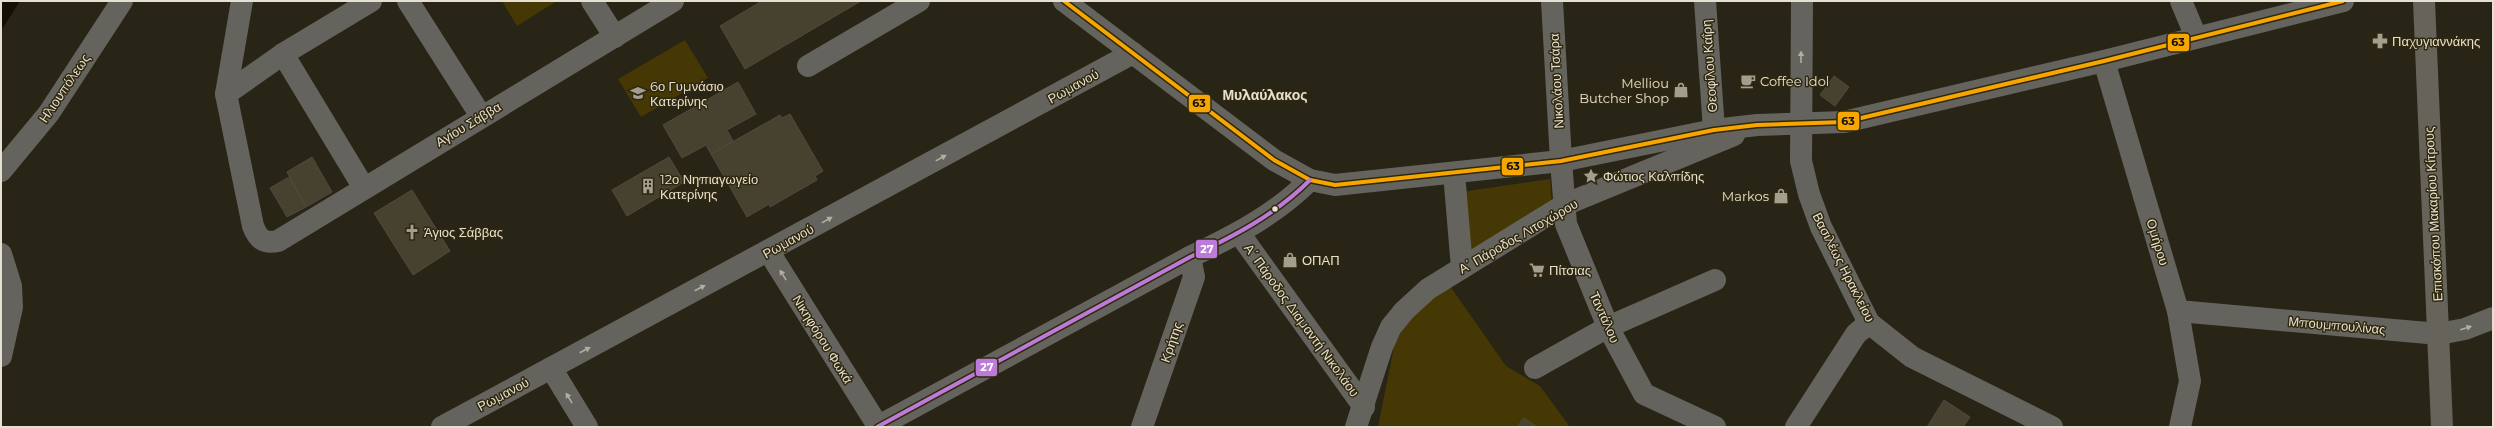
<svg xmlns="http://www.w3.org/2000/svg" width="2494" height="428" viewBox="0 0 2494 428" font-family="Montserrat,sans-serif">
  <rect width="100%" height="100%" fill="#282416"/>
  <g fill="#453804">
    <polygon points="502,1 557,1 517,26"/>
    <polygon points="685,40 708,78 641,117 618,79"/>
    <polygon points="1550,179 1552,204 1466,256 1461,192"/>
    <polygon points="1450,286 1506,366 1540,386 1570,427 1378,427 1394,347 1406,322 1430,298"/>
  </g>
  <polygon fill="#140f02" points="1,1 20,1 1,31"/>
  <g fill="#47422f" stroke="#4e4b3f">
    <polygon points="762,1 861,1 745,69 720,26"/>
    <polygon points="1834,76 1849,87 1835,106 1820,95"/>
    <polygon points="738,82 756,114 727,130 733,141 711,154 706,145 682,158 663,125"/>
    <polygon points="790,114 823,171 815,176 817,180 770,207 769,204 747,217 711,154 780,115 782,118"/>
    <polygon points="312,157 332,192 306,207 287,172"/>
    <polygon points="669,157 684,182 627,216 612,190"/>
    <polygon points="289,177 306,207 287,217 270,188"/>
    <polygon points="412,190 450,251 413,275 374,213"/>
    <polygon points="1944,400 1970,417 1963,427 1927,427"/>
    <polygon points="1524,418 1537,427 1517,427"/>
  </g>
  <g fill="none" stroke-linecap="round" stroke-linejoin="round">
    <g stroke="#65635d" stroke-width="22">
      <path d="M 242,1 L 226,94 L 253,226 C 258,239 264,244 278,241 L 673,1"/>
      <polyline points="408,1 481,116"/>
      <polyline points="592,1 615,37"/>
      <polyline points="1064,1 1274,160 1310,180 1335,185 1561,161 1714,130 1757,125 1844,122 2104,61 2343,1"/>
      <polyline points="1552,1 1561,161 1566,224 1608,327 1644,394 1715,427"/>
      <polyline points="1705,1 1714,130"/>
      <polyline points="1802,1 1801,161 1809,194 1821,227 1869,323 1912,357 2052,427"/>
      <polyline points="2181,1 2196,37"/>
      <polyline points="283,54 364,188"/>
      <polyline points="2104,61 2178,311 2190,381 2180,427"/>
      <polyline points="808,66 919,1"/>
      <polyline points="226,94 283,54 371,1"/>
      <polyline points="1,171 49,113 122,1"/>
      <polyline points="1454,173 1462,268"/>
      <polyline points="1239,233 1364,407"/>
      <polyline points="769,252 878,426"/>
      <polyline points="1,254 11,286 12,307 1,356"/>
      <polyline points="2178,311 2439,334 2465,329 2493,318"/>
      <polyline points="551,368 587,427"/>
      <polyline points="1535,368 1608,327 1715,280"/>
      <polyline points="442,427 1133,53"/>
      <path d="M 877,427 L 1190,257 C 1234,236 1275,215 1310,180"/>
      <polyline points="1142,427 1194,277 1190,257"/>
      <polyline points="1356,427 1382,347 1391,327 1404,311 1428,289 1564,205 1734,135"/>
      <polyline points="1796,427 1856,334 1869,323"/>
    </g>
    <polyline stroke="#66635a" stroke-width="22" points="2424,1 2442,427"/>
    <g stroke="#30280e" stroke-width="7">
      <polyline id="bus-1" points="1064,1 1274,160 1310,180 1335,185 1561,161 1714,130 1757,125 1844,122 2104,61 2343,1"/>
    </g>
    <g stroke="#30280e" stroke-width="7">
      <path id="bus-2" d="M 877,427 L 1190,257 C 1234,236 1275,215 1310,180"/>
    </g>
    <use href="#bus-1" stroke="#f7a600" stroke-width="4"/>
    <use href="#bus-2" stroke="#bd7bd9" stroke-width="4"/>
  </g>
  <defs><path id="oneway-solid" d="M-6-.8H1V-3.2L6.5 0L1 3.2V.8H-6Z"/></defs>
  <g fill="#b2aea3">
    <use href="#oneway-solid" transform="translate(1801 57) rotate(-90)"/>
    <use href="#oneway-solid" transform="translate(941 158) rotate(-29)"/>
    <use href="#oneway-solid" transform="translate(827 220) rotate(-29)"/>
    <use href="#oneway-solid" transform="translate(783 275) rotate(-122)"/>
    <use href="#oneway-solid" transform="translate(700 288) rotate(-28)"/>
    <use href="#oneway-solid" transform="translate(2466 328) rotate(-18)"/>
    <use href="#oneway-solid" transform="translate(585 350) rotate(-28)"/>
    <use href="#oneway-solid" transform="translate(569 398) rotate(-121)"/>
  </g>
  <defs>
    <g id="pharmacy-bare" transform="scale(1.2)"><path d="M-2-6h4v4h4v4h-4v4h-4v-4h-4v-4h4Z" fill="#a39e90" stroke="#30280e" stroke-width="2.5" paint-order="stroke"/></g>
    <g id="cafe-bare" transform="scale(1.2)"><path d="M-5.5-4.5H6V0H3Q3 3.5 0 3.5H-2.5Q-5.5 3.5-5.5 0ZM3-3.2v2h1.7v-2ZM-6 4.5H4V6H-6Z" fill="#a39e90" stroke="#30280e" stroke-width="2.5" paint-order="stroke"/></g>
    <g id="shop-bare" transform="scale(1.2)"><path d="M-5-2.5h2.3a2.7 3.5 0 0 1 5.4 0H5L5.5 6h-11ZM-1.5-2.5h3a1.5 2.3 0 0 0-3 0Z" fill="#a39e90" stroke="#30280e" stroke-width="2.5" paint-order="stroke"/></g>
    <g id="school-bare" transform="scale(1.2)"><path d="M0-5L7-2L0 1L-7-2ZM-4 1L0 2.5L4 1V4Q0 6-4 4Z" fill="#a39e90" stroke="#30280e" stroke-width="2.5" paint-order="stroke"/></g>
    <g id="sight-bare" transform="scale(1.2)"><path d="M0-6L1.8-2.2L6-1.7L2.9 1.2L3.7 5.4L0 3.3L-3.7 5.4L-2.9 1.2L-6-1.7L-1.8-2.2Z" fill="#a39e90" stroke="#30280e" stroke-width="2.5" paint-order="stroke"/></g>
    <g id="building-bare" transform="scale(1.2)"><path d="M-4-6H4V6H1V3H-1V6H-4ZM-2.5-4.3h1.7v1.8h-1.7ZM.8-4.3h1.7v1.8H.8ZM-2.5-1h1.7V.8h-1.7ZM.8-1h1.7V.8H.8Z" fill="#a39e90" stroke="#30280e" stroke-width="2.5" paint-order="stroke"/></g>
    <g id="church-bare" transform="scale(1.2)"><path d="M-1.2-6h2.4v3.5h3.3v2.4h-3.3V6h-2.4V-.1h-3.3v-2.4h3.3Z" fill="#a39e90" stroke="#30280e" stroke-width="2.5" paint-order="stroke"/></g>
    <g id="supermarket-bare" transform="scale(1.2)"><path d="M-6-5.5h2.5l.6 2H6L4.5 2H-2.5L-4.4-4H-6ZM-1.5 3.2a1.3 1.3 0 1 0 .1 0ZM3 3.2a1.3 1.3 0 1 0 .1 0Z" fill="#a39e90" stroke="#30280e" stroke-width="2.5" paint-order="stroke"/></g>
  </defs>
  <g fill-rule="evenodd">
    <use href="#pharmacy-bare" x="2380" y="41"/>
    <use href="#cafe-bare" x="1748" y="81"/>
    <use href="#shop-bare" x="1681" y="90"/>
    <use href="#school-bare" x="638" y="93"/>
    <use href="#sight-bare" x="1591" y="176"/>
    <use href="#building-bare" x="648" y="186"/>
    <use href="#shop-bare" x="1781" y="196"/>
    <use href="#church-bare" x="412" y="232"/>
    <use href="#shop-bare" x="1290" y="260"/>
    <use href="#supermarket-bare" x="1537" y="270"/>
  </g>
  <circle fill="#e5e0d1" stroke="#30280e" stroke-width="1.5" cx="1275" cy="209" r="3.5"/>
  <g text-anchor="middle" stroke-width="3" stroke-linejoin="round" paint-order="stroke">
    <g font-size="13" fill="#e5e0d1" stroke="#30280e" text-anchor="start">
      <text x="2392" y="46">Παχυγιαννάκης</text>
      <text x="1760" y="86">Coffee Idol</text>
      <text x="1669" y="88" text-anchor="end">Melliou<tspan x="1669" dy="15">Butcher Shop</tspan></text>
      <text x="650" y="91">6ο Γυμνάσιο<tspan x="650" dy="15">Κατερίνης</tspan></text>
      <text x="1603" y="181">Φώτιος Καλπίδης</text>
      <text x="660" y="184">12ο Νηπιαγωγείο<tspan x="660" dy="15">Κατερίνης</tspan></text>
      <text x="1769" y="201" text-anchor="end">Markos</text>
      <text x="424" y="237">Άγιος Σάββας</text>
      <text x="1302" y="265">ΟΠΑΠ</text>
      <text x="1549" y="275">Πίτσιας</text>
    </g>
    <g font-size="13" fill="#e5e0d1" stroke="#30280e">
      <text transform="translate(1709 66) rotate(-94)" y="5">Θεοφίλου Καΐρη</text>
      <text transform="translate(1556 81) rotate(-93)" y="5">Νικολάου Τσάρα</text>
      <text transform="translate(1073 86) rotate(-29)" y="5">Ρωμανού</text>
      <text transform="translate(64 88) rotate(-56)" y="5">Ηλιουπόλεως</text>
      <text transform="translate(468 124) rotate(-31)" y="5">Αγίου Σάββα</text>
      <text transform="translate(2433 214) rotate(-93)" y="5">Επισκόπου Μακαρίου Κίτρους</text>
      <text transform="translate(1518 236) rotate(-30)" y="5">Α΄ Πάροδος Λιτοχώρου</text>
      <text transform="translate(788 241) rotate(-29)" y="5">Ρωμανού</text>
      <text transform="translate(2158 242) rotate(73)" y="5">Ομήρου</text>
      <text transform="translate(1844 267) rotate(63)" y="5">Βασιλέως Ηρακλείου</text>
      <text transform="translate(1605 317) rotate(66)" y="5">Ταντάλου</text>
      <text transform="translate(1302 320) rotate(54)" y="5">Α΄ Πάροδος Διαμαντή Νικολάου</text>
      <text transform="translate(2337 325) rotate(5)" y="5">Μπουμπουλίνας</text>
      <text transform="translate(823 339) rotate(58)" y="5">Νικηφόρου Φωκά</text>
      <text transform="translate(1171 342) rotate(-71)" y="5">Κρήτης</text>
      <text transform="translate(503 394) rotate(-28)" y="5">Ρωμανού</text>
    </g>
    <g font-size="14" font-weight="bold" fill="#e5e0d1" stroke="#30280e">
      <text x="1265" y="100">Μυλαύλακος</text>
    </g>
  </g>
  <g stroke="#30280e" stroke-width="1.5">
    <rect x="2167" y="33" width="23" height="19" rx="4" fill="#f7a600"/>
    <rect x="1188" y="94" width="23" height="19" rx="4" fill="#f7a600"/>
    <rect x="1837" y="111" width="23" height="20" rx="4" fill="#f7a600"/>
    <rect x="1501" y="157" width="23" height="19" rx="4" fill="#f7a600"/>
    <rect x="1195" y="239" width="23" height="20" rx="4" fill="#bd7bd9"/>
    <rect x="975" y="358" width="23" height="19" rx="4" fill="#bd7bd9"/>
  </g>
  <g font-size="11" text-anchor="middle" font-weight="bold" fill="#fff">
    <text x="1207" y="253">27</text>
    <text x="987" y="371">27</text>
  </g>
  <g font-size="11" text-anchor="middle" font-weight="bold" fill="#111">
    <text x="2178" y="46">63</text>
    <text x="1199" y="107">63</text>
    <text x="1848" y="125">63</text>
    <text x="1513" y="170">63</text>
  </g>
  <rect width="2494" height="428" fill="none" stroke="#e5e0d1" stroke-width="4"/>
</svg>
